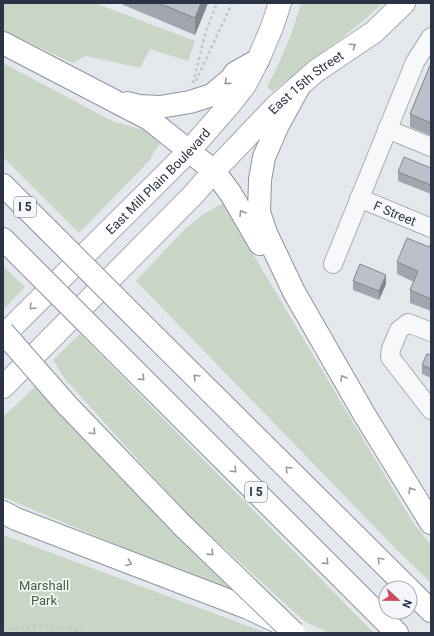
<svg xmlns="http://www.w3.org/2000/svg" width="434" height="636" viewBox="0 0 434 636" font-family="Roboto,sans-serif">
  <rect width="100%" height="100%" fill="#e4e7ec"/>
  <g fill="#c9d6c5">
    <polygon points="3,3 95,3 195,41 188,61 150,49 140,68 86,56 72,63 3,30"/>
    <path d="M 301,3 L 383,3 C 349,35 309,61 273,91 L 268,88 L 268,85 C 282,58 293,32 301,3 Z"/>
    <polygon points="3,63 112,121 150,132 160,144 154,152 150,160 79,233 3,157"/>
    <polygon points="227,201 253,254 412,521 431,545 431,583 397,550 136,281 182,232 202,215"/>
    <polygon points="3,266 25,287 3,310"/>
    <polygon points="80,334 374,633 330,633 304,621 186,513 65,379 53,360"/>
    <polygon points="39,383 224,579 236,595 3,497 3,417"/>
    <polygon points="3,535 267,633 3,633"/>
  </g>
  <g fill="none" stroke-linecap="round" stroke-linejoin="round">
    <g stroke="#a9aeb7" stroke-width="20">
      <g id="minor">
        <polyline points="387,129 431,147"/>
        <path id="s1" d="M 359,198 L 431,228"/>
        <polyline points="333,264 415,62 431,37"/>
        <polyline points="431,332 408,323 399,330 391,349 390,357 431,410"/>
      </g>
    </g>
    <g stroke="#a3abb8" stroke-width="24">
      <g id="major">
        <path id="s2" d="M 3,336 L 189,151 L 230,104 L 245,85 L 258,60 L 272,27 L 280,3"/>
        <path id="s3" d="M 3,387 L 193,195 L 214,171 L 277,105 L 316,71 L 374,32 L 404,3"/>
      </g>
    </g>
    <g stroke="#8b94a3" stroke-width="24">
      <g id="highway">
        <polyline points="3,43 149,119 214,171 231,194 260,244"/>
        <polyline points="300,85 278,125 264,157 260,180 259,212 266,233 294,292 364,414 431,523"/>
        <polyline points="128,103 139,106 160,107 190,102 212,95 231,79 235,73 258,60"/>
        <polyline points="3,185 47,229"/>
        <polyline points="3,239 21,257"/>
        <polyline points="141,323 408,588"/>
        <polyline points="114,350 397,633"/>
        <polyline points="66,404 183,526"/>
        <polyline points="3,512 16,519 248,608 282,624"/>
        <polyline points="410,590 431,611"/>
      </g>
    </g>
    <g stroke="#c2c5cb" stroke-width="2.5" stroke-dasharray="3 3" stroke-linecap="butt">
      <polyline points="196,81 232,3"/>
      <polyline points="193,83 206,31 217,3"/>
      <path d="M 3,630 C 32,625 55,623 83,633"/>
    </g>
    <use href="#minor" stroke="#f7f8fa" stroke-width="18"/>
    <use href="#major" stroke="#fff" stroke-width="22"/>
    <use href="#highway" stroke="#fff" stroke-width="22"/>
    <g stroke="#8b94a3" stroke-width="24" stroke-linecap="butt">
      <g id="highway-bridge">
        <polyline points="47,229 141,323"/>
        <polyline points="21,257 114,350"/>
        <polyline points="3,332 66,404"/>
        <polyline points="183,526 294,633"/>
      </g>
    </g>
    <use href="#highway-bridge" stroke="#fff" stroke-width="22"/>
  </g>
  <g fill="#a1a5ae">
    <polygon points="119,3 208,3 195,35"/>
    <polygon points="431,63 431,136 410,127 410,114"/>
    <polygon points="431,168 431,194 398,181 398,172"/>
    <polygon points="431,245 431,311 410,303 410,290 414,282 397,274 397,262"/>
    <polygon points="353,281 386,284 379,300 353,290"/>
    <polygon points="431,355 431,378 422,374 422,365"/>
  </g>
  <g fill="#83868d">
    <polygon points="201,3 208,3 195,35 195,18"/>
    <polygon points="386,275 386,284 379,300 379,291"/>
  </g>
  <g fill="#bbc0ca" stroke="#83868d">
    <polygon points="158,3 201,3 195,18"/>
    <polygon points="431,63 431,123 410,114"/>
    <polygon points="404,157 431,168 431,185 398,172"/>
    <polygon points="407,238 429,247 430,245 431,245 431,299 410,290 418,271 397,262"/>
    <polygon points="360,264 386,275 379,291 353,281"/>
    <polygon points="427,354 431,355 431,369 422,365"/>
  </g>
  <defs><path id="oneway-chevron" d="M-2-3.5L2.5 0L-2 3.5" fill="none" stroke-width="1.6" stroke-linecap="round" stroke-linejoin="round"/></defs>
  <g stroke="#959aa2">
    <use href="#oneway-chevron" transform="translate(353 46) rotate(-34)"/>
    <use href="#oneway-chevron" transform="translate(227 82) rotate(138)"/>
    <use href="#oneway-chevron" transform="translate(242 213) rotate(-120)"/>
    <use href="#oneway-chevron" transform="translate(32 307) rotate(135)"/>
    <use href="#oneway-chevron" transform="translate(196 377) rotate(-135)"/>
    <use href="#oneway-chevron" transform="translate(142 378) rotate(45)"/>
    <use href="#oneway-chevron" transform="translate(343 378) rotate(-120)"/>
    <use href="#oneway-chevron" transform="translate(93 432) rotate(46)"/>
    <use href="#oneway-chevron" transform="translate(288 469) rotate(-135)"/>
    <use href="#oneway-chevron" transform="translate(234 470) rotate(45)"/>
    <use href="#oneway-chevron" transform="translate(411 490) rotate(-122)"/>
    <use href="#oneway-chevron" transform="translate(211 553) rotate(44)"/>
    <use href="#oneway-chevron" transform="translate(380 560) rotate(-135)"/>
    <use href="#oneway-chevron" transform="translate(326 562) rotate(45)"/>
    <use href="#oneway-chevron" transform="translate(129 563) rotate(21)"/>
  </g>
  <g text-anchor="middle" stroke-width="3.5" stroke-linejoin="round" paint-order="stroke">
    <g fill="#f4f6f9" stroke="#676e7b" stroke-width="1">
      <rect x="14" y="197" width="22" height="20" rx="3"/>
      <rect x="245" y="482" width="22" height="20" rx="3"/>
    </g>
    <g font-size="12" font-weight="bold" fill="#2b3445">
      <text x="25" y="211">I 5</text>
      <text x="256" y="496">I 5</text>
    </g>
    <g font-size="13" fill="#2b3445" stroke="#f4f6f9">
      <text dy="5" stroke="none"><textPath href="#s3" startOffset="430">East 15th Street</textPath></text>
      <text dy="5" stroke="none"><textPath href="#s2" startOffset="219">East Mill Plain Boulevard</textPath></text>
      <text dy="5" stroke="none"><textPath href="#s1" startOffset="39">F Street</textPath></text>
    </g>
    <g font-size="13" fill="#3f6138" stroke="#f4f6f9">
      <text x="44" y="590">Marshall<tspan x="44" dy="15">Park</tspan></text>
    </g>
  </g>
  <rect width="434" height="636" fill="none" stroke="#2b3445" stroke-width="8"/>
  <g transform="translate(398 600) rotate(112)"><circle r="19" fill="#f4f6f9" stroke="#a4a8b1"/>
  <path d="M0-3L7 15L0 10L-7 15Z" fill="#d1495b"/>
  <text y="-6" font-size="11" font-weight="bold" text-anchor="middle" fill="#2b3445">N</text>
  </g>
</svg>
